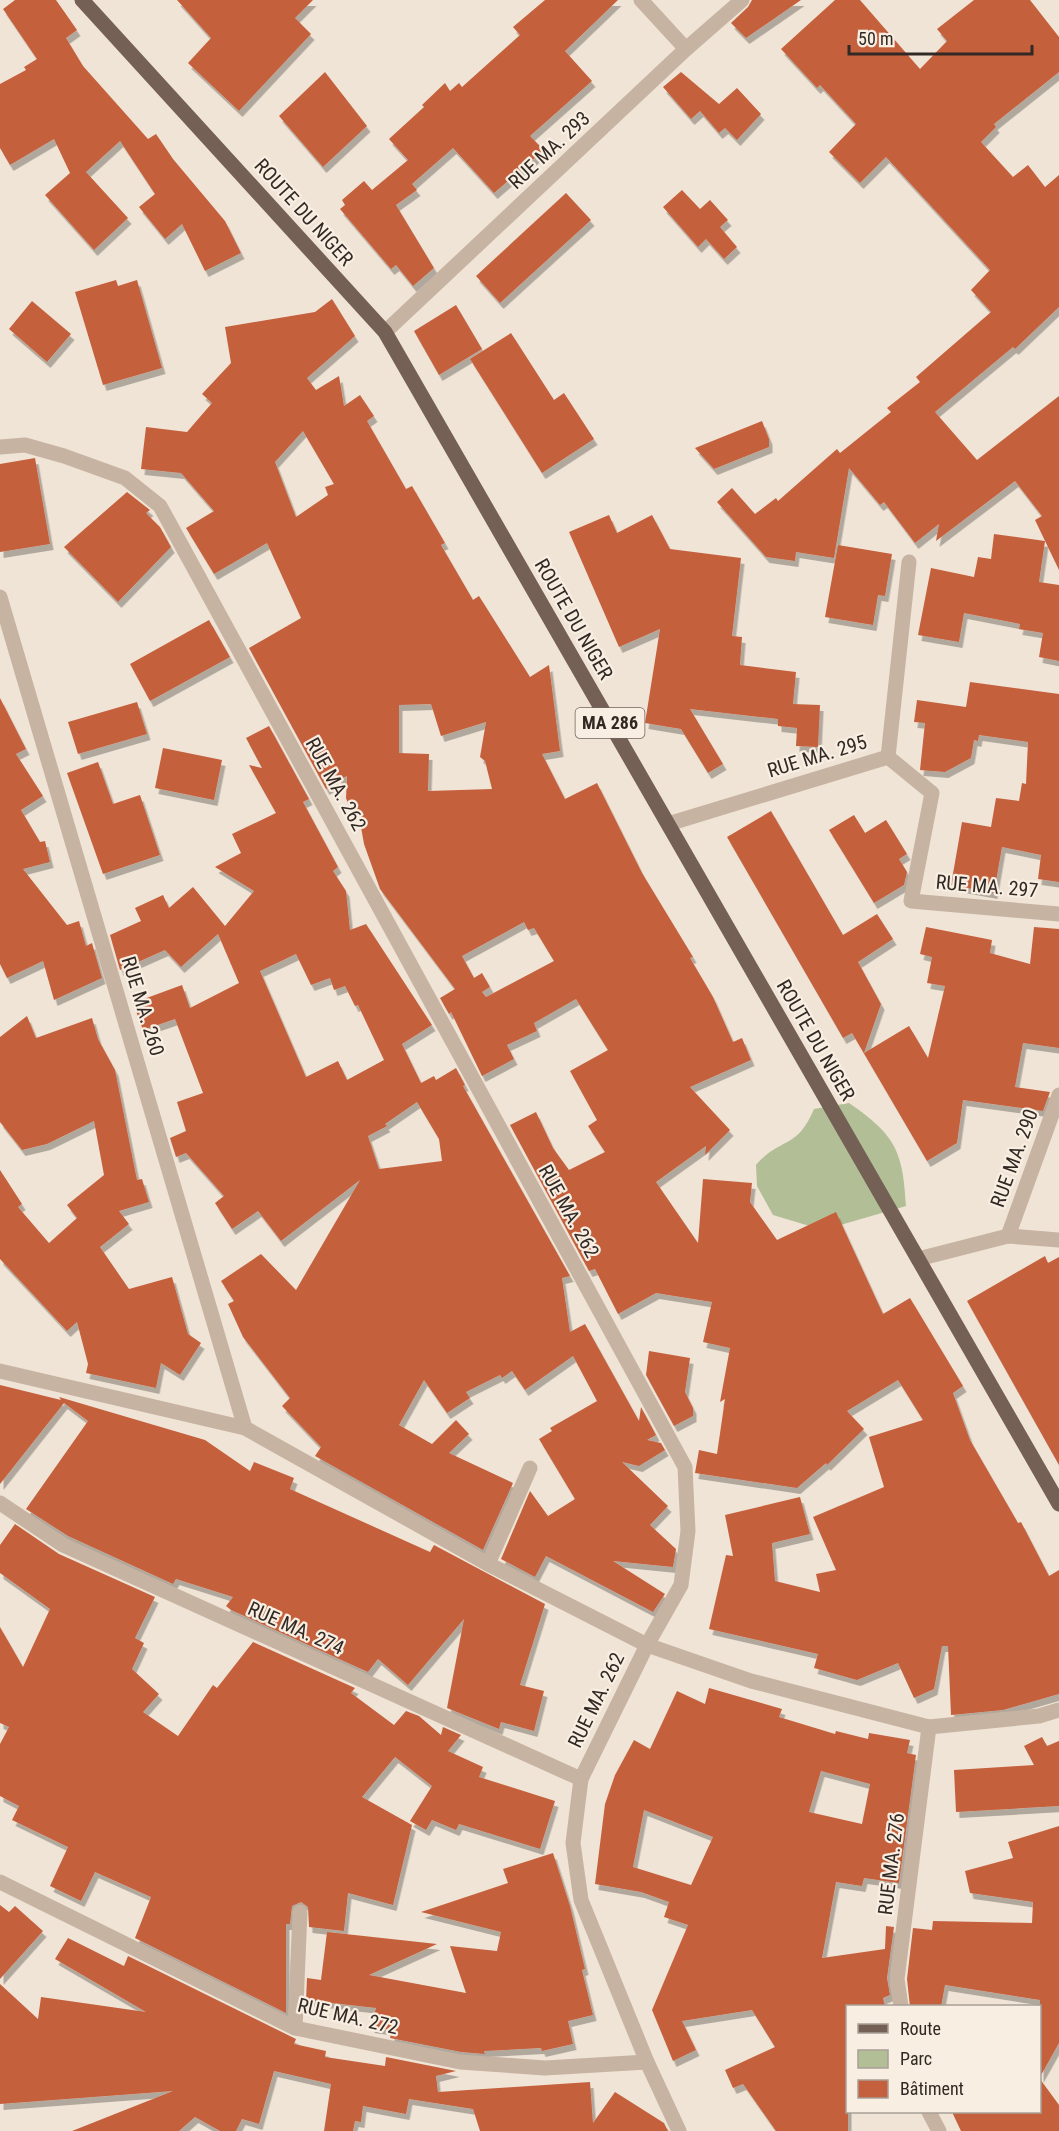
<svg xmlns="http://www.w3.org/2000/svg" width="1059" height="2131" viewBox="0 0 1059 2131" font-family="'Roboto Condensed',sans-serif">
  <defs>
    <filter id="shadow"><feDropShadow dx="3.5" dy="6" stdDeviation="0" flood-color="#0004"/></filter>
  </defs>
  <rect width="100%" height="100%" fill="#f0e4d6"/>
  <path fill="#b1be96" d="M 849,1103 C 895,1135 903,1150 906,1206 L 823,1230 L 773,1215 L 757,1186 L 756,1165 C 780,1137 797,1150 814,1109 Z"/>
  <g fill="#c5603e" fill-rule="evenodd" filter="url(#shadow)">
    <polygon points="15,0 56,0 77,30 66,38 83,66 148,139 156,134 173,159 225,221 241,253 205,271 182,224 165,239 139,207 155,194 120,141 86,172 128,218 94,250 45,195 70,173 54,139 10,165 0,148 0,84 26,70 24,67 37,59 3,9"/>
    <polygon points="177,0 313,0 295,18 311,34 239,111 188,63 211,38"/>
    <polygon points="545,0 618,0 565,51 592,81 530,136 544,150 494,193 453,148 412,184 417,190 396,205 434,268 413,286 396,265 391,269 340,209 345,205 342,200 364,181 372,190 408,160 389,139 424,107 422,105 445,83 450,91 459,83 462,87 520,35 513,27"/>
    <polygon points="752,0 801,0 746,38 731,23 748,7"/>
    <polygon points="835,0 860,0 920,69 947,41 937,29 974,0 1030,0 1059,37 1059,72 994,124 996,127 981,142 1013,177 1028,165 1045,187 1059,175 1059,307 1015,349 1013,347 935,412 977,460 1059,396 1059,570 1035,520 1042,516 1015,481 936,541 939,524 915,543 884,502 880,505 849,468 834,558 796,552 795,561 766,557 717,502 732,488 755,514 776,498 778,501 837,449 840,453 891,412 887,408 920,382 916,377 991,312 971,290 990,270 886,157 860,183 829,152 856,124 820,85 817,88 781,49"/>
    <polygon points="325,72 367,126 323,167 279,116"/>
    <polygon points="681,72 719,104 737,88 761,114 737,140 725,128 719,133 700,111 691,119 663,87"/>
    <polygon points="682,190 700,209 710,200 728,220 720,227 737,247 724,259 706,239 698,247 663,207"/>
    <polygon points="566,193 591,220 500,303 476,276"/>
    <polygon points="116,280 118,286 137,280 162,368 103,385 75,292"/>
    <path d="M 332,299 L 355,336 L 307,378 L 316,390 L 339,376 L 344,406 L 360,395 L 374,416 L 367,421 L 406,489 L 412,486 L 445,543 L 441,545 L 473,600 L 479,596 L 530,677 L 549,665 L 560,751 L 542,754 L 565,799 L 597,783 L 642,873 L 693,957 L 690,958 L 713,997 L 733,1042 L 742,1038 L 751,1060 L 690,1087 L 730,1130 L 705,1155 L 706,1146 L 656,1182 L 698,1243 L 703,1179 L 752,1183 L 750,1202 L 777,1240 L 836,1212 L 883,1314 L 910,1298 L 963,1386 L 953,1393 L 970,1440 L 1018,1523 L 1021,1522 L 1049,1576 L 1059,1570 L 1059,1694 L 1003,1710 L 951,1715 L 948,1646 L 942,1646 L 934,1689 L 914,1698 L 898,1663 L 857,1680 L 814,1668 L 818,1654 L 709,1629 L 726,1555 L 733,1556 L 725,1515 L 800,1497 L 810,1534 L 772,1543 L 775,1581 L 820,1592 L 816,1574 L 836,1570 L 813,1517 L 884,1487 L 869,1437 L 923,1420 L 898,1380 L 847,1411 L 864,1429 L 827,1465 L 826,1463 L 797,1488 L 695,1473 L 699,1450 L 717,1454 L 725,1399 L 720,1402 L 730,1348 L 703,1342 L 712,1302 L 656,1293 L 618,1314 L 595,1269 L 589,1271 L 510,1125 L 536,1112 L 553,1148 L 569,1170 L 605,1152 L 588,1126 L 597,1120 L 570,1071 L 608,1050 L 576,999 L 534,1023 L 537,1031 L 507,1045 L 514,1059 L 482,1076 L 451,1012 L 449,1014 L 440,998 L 455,989 L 380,889 L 364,844 L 358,810 L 350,809 L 346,798 L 347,776 L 339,780 L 337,775 L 334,776 L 335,783 L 326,789 L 249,648 L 301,618 L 267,543 L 214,574 L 186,528 L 214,511 L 181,473 L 141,469 L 146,427 L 187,432 L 212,403 L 202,394 L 231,363 L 225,327 L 315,312 ZM 303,431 L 334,484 L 325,487 L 328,495 L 296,517 L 275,462 ZM 431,704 L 441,736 L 486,722 L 480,757 L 485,761 L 492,789 L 428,791 L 429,754 L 399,753 L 399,705 ZM 524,922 L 528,930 L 534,928 L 554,961 L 486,997 L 482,992 L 490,987 L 482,973 L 474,978 L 462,956 Z"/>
    <polygon points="32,301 71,334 47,362 9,329"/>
    <polygon points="456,305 482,349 439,375 414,331"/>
    <polygon points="511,333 554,400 564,393 594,439 542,473 470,359"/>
    <polygon points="762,421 769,439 769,447 714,469 695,448"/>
    <polygon points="35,458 50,544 0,552 0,464"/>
    <polygon points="127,492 150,510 146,513 160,527 171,547 118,602 64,547"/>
    <polygon points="609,515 617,533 652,515 670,549 741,558 732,636 742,637 740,665 796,672 793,704 820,705 818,747 796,746 797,728 778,726 778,719 690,709 723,764 708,773 681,729 645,723 660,629 619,647 569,532"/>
    <polygon points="994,534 1045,541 1039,582 1059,585 1059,661 1039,657 1043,633 1019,629 1020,624 964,613 959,642 918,635 931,568 974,577 978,557 991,559"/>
    <polygon points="838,545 892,554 885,596 878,595 873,625 825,617"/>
    <polygon points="209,620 230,657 150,701 130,664"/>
    <polygon points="970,682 1059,694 1059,882 1038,879 1041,855 1002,847 994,893 951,885 962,822 991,827 996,798 1019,801 1022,783 1026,784 1028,742 979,735 978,741 974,740 971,758 945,772 920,770 925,723 914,722 917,700 966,707"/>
    <polygon points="0,698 26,749 16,754 43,796 21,810 40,842 45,841 50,862 23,869 67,925 79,921 86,946 92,943 102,978 54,1000 43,961 7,978 0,964"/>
    <polygon points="137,702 147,734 78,754 68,722"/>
    <path d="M 269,726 L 309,799 L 303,802 L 338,867 L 333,871 L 346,891 L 350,930 L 366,924 L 432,1025 L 402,1044 L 421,1083 L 434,1076 L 436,1080 L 456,1068 L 465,1085 L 463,1086 L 570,1276 L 562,1278 L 570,1332 L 585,1324 L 639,1421 L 641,1407 L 656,1435 L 647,1440 L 661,1443 L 665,1450 L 639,1466 L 622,1462 L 668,1506 L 650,1525 L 676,1549 L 673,1567 L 613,1561 L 665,1594 L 653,1612 L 546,1556 L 535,1577 L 501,1559 L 530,1491 L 548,1516 L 575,1499 L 539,1439 L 552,1431 L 550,1428 L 597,1401 L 573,1356 L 525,1390 L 512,1371 L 502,1378 L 500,1375 L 466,1392 L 470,1398 L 447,1413 L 424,1380 L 399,1425 L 432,1444 L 456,1420 L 469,1434 L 449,1453 L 513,1483 L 483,1550 L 315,1456 L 321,1447 L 282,1406 L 290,1398 L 243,1337 L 228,1304 L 234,1301 L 221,1281 L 261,1254 L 296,1290 L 360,1180 L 281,1241 L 258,1211 L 232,1229 L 215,1203 L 224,1196 L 186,1153 L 176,1157 L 170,1138 L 186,1131 L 177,1102 L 203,1093 L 175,1019 L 143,1030 L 133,1003 L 182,985 L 190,1008 L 239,983 L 218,934 L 181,967 L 165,950 L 120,970 L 110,935 L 141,921 L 135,908 L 163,895 L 169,908 L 193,887 L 225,926 L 254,891 L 215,867 L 241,853 L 232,834 L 276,813 L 249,765 L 262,768 L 246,738 ZM 296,954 L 311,985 L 330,978 L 334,990 L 345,986 L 355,1006 L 358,1005 L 384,1060 L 347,1080 L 338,1061 L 306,1077 L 260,971 ZM 417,1102 L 439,1139 L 442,1161 L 379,1169 L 368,1136 L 387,1126 L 385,1124 Z"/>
    <polygon points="163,748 222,760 214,800 155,788"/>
    <polygon points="98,762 113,804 140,795 160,855 103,874 67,773"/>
    <polygon points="771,811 843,935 877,914 893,939 858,962 881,1004 864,1053 909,1026 928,1058 945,986 927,983 932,957 920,954 926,927 992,940 990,953 1030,964 1034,927 1059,929 1059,1048 1023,1043 1015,1087 1050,1092 1043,1111 963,1100 957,1143 927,1161 852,1033 843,1038 727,837"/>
    <polygon points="854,815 865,833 886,820 907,854 899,859 907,872 904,885 874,903 829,830"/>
    <polygon points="27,1016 36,1038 92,1018 98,1039 115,1070 137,1180 142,1179 149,1202 119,1211 129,1224 100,1247 129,1289 172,1277 188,1334 201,1343 180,1375 161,1363 156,1388 86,1373 88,1364 77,1322 67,1331 0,1259 0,1170 22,1204 18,1207 49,1243 77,1218 67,1205 104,1175 94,1121 47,1144 22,1150 0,1122 0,1037"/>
    <polygon points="1045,1256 1048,1263 1059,1257 1059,1465 967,1301"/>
    <polygon points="649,1351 690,1358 685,1392 693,1408 693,1416 674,1426 646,1375"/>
    <polygon points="0,1385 61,1400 59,1397 205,1440 250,1471 254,1462 294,1478 290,1489 430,1552 434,1545 545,1604 520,1685 544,1691 534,1731 501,1722 499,1729 447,1708 464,1619 408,1685 378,1659 368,1672 231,1610 226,1606 233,1597 176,1579 173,1584 68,1536 26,1509 88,1421 64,1403 0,1484"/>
    <polygon points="15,1524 59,1554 155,1597 135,1638 144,1643 132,1669 159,1694 143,1712 178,1736 213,1685 217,1688 253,1642 355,1688 351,1693 394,1725 406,1711 419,1716 441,1735 443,1727 461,1735 448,1751 483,1767 479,1777 555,1801 540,1849 459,1824 456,1830 432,1820 426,1830 410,1821 432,1786 395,1757 362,1797 412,1825 393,1905 348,1893 344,1931 309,1927 308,1907 301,1902 292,1906 290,1924 286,1924 286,2013 135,1938 151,1897 95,1872 81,1901 50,1886 68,1847 12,1820 19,1806 0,1796 0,1744 9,1727 0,1723 0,1627 23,1667 50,1609 0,1573 0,1545"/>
    <path d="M 709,1688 L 782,1709 L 779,1717 L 835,1734 L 836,1731 L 868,1739 L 869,1733 L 910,1740 L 907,1753 L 916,1755 L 899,1883 L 864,1878 L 862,1886 L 836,1882 L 822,1958 L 885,1949 L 886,1926 L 894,1927 L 887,1978 L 890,1995 L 883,1998 L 885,2007 L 848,2007 L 848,2131 L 776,2131 L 743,2084 L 733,2088 L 725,2070 L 775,2047 L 752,2010 L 682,2021 L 696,2050 L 673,2061 L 652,2010 L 688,1925 L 664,1917 L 669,1902 L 641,1892 L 595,1884 L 605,1804 L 615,1775 L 634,1740 L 650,1749 L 677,1691 L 705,1704 ZM 821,1771 L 870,1784 L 862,1824 L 809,1812 ZM 644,1810 L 713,1837 L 691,1885 L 633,1867 Z"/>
    <polygon points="1042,1737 1047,1746 1059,1741 1059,1806 956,1812 954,1770 1034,1765 1024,1746"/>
    <polygon points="1059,1826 1059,2043 1040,2077 1040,2000 945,1985 941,2007 910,2007 907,1979 913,1928 932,1930 933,1921 1032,1923 1033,1902 970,1893 965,1871 1013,1858 1008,1842"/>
    <polygon points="553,1853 570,1906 585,1969 582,1970 593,2015 568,2021 573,2044 542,2051 541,2048 484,2051 485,2054 461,2052 390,2038 392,2030 371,2027 376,2008 306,2000 307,1978 321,1980 327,1932 437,1944 369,1975 466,1993 450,1946 497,1951 501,1932 421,1912 508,1883 503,1869"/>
    <polygon points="0,1905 9,1912 15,1906 43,1931 0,1979"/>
    <polygon points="68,1938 124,1966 128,1956 296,2039 294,2044 326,2051 325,2057 385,2066 386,2057 456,2071 436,2076 438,2092 590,2082 593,2123 615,2092 664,2123 668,2131 480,2131 473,2109 409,2099 406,2114 363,2106 361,2122 355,2121 353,2131 324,2131 331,2084 274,2071 259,2124 242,2119 236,2131 220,2131 195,2117 179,2131 72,2131 173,2091 0,2104 0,1984 38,2019 41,1997 146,2012 55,1959"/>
    <polygon points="1040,2079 1059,2105 1059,2131 961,2131 952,2112 1040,2112"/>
  </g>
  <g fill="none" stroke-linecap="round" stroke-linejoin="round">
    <g stroke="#c7b3a2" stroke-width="15">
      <polyline points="641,0 686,49"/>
      <polyline points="385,332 686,49 742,0"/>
      <polyline points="0,447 25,445 64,456 125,478 160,506 685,1467 688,1531 681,1585 647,1645 581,1779 573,1843 581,1900 647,2062 679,2131"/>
      <polyline points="0,597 245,1428"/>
      <polyline points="888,757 909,562"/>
      <polyline points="668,824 888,757 932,793 911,901 1059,914"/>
      <polyline points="1008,1236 1059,1095"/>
      <polyline points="918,1259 1008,1236 1059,1240"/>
      <polyline points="0,1371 245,1428 488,1564 647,1645 751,1681 929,1727 1039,1716 1059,1710"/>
      <polyline points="0,1503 63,1545 581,1779"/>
      <polyline points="488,1564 530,1468"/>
      <polyline points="0,1882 295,2028 460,2062 545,2068 647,2062"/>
      <polyline points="901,2006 897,1979 929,1727"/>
      <polyline points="295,2028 300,1912"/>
      <polyline points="929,2112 939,2131"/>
    </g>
    <polyline stroke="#746055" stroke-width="15" points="82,0 385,332 1059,1504"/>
  </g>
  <g text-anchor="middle" stroke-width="4.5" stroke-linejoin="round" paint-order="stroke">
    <rect fill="#f8eee2" stroke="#6d645d" stroke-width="1.5" x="575.5" y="708" width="69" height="30" rx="4.5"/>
    <g font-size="18" font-weight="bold" fill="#322924">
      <text x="610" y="729">MA 286</text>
    </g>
    <g font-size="20" fill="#322924" stroke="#f8eee2">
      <text transform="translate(549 150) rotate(-43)" y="7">RUE MA. 293</text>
      <text transform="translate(304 212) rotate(48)" y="7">ROUTE DU NIGER</text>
      <text transform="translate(574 619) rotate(60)" y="7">ROUTE DU NIGER</text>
      <text transform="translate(817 756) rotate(-17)" y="7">RUE MA. 295</text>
      <text transform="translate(336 784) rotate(61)" y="7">RUE MA. 262</text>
      <text transform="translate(987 886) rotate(5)" y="7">RUE MA. 297</text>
      <text transform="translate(143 1006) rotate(73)" y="7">RUE MA. 260</text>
      <text transform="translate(816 1040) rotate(60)" y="7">ROUTE DU NIGER</text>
      <text transform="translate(1014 1158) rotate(-70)" y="7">RUE MA. 290</text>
      <text transform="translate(569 1211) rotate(61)" y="7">RUE MA. 262</text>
      <text transform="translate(296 1628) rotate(24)" y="7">RUE MA. 274</text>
      <text transform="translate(596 1700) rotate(-64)" y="7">RUE MA. 262</text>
      <text transform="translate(891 1864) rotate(-83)" y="7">RUE MA. 276</text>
      <text transform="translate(348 2016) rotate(13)" y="7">RUE MA. 272</text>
    </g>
  </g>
  <rect x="846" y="2005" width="195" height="108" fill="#f8eee2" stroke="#a99f96" stroke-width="1.5"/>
  <rect x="858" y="2024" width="30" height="9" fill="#746055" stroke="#a99f96" stroke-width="1.5"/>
  <text x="900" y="2035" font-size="18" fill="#322924">Route</text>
  <rect x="858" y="2050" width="30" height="18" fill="#b1be96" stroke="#a99f96" stroke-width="1.5"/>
  <text x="900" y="2065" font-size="18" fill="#322924">Parc</text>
  <rect x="858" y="2080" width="30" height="18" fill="#c5603e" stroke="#a99f96" stroke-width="1.5"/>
  <text x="900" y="2095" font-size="18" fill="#322924">Bâtiment</text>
  <path d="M849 45v9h183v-9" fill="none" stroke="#322924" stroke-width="3"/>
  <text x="858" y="45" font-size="18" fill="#322924" stroke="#f8eee2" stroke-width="4.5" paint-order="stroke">50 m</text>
</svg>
